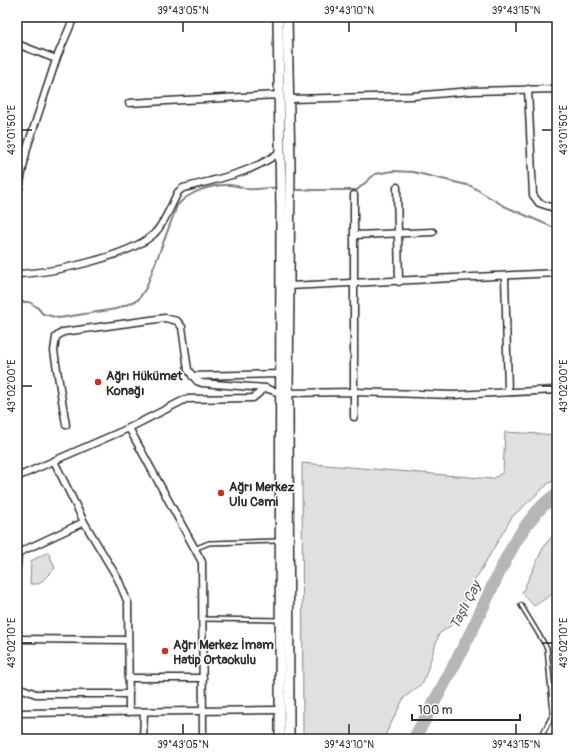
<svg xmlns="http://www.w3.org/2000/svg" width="574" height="756" viewBox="0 0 574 756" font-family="Pangolin,sans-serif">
  <rect width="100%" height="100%" fill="#fff"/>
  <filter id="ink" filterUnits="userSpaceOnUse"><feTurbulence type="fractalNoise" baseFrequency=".025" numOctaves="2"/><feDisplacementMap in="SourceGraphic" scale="8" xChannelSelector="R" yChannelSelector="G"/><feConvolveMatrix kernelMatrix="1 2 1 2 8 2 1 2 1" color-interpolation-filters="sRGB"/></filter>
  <g filter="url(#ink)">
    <g fill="#e0e0e0" stroke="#868686">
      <polygon points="505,432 557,435 557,479 549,483 512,517 468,592 458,620 439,634 423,683 404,698 383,739 303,739 302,463 493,479 503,472"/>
      <polygon points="557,530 557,591 534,606 522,593 544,546"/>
      <polygon points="48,552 55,568 39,584 30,584 31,561"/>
    </g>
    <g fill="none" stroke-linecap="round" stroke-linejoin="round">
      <g stroke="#7e7e7e" stroke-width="2">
        <polyline points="293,190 357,190 375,174 393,171 413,172 471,186 504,206 557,229"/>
        <path d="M 17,302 L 29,302 L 37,307 L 43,314 L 59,318 L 116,309 L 138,300 L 146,288 L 177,206 C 188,192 212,184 230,185 C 236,185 242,188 248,189 C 258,190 267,187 279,188"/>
      </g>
      <path stroke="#b6b6b6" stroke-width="13" d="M 414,739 C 435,701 456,663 475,624 C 495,583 518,520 557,494"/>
      <g stroke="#2b2b2b" stroke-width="6">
        <g id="lane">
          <polyline points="194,549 209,543 279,541"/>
          <polyline points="521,605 547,648 553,714 540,739"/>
          <polyline points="203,619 279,620"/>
        </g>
      </g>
      <g stroke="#2b2b2b" stroke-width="9">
        <g id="street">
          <polyline points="17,44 56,59"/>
          <polyline points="528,89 533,195 539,203 557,209"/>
          <polyline points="289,99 412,96 471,91 557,89"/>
          <polyline points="129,103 279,95"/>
          <polyline points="397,187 399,282"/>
          <polyline points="354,195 354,417"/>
          <polyline points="17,198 27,148 57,57 74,17"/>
          <polyline points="355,235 433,232"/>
          <path d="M 17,274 C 52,273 128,257 154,234 C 165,223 171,205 178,192 L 183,188 C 217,179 253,173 281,151"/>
          <polyline points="505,276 508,391"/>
          <polyline points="289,286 557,273"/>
          <polyline points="192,376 280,374"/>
          <polyline points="66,425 54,351 56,337 63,332 165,318 177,321 182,327 188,370 197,381 202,383 265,388 280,393 288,393 353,392 454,395 557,390"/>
          <polyline points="129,428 202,562 203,739"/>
          <polyline points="54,461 84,522 118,579 128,603 129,712"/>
          <polyline points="17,477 129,428 186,399 253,398 265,388"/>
          <polyline points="17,566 18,553 84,522"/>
          <polyline points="19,639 128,640"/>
          <polyline points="128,678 203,678"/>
          <polyline points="17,689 23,689 36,694 129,694"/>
          <polyline points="17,713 280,710"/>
          <polyline points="143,739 144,712"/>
        </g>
      </g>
      <g stroke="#2b2b2b" stroke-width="12">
        <g id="secondary">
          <polyline points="278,17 281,208 280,739"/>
          <polyline points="287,17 290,166 288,393 289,739"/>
        </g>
      </g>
      <use href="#lane" stroke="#fff" stroke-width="3"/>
      <use href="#street" stroke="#fff" stroke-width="6"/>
      <use href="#secondary" stroke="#fff" stroke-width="9"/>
    </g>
  </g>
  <path fill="none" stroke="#2b2b2b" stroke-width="1.5" d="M 183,22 L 183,32M 349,22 L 349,32M 516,22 L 516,32M 22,130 L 32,130M 542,130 L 552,130M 22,386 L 32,386M 542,386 L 552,386M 22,643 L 32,643M 542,643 L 552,643M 183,724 L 183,734M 349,724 L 349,734M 516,724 L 516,734"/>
  <g fill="#c8321e" stroke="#fff" stroke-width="1.5">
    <circle cx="98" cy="382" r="4"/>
    <circle cx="221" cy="493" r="4"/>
    <circle cx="165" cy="651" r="4"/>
  </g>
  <g text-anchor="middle" stroke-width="3" stroke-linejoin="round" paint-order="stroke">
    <g font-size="13" font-weight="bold" fill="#2b2b2b" stroke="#fff" text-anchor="start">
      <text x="106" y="380">Ağrı Hükümet<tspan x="106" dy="15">Konağı</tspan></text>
      <text x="229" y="491">Ağrı Merkez<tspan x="229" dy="15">Ulu Cami</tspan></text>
      <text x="173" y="649">Ağrı Merkez İmam<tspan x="173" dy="15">Hatip Ortaokulu</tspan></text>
    </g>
    <g font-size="14" font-style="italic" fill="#5c5c5c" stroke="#fff">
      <text transform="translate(465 605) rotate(-63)" y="5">Taşlı Çay</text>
    </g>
  </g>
  <rect width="574" height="756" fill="none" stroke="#fff" stroke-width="44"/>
  <path d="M412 714v6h108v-6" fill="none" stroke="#2b2b2b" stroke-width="2"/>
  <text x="418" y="714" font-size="12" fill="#2b2b2b" stroke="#ffffff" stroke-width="3" paint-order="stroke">100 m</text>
  <rect x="22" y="22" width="530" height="712" fill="none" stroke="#2b2b2b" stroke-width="1.5"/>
  <g font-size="10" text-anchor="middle" fill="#2b2b2b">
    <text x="183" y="14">39°43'05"N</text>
    <text x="349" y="14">39°43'10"N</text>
    <text x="516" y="14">39°43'15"N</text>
    <text transform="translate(563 130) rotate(-90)" y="4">43°01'50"E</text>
    <text transform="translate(11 130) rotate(-90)" y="4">43°01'50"E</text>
    <text transform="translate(563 386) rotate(-90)" y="4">43°02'00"E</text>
    <text transform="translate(11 386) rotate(-90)" y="4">43°02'00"E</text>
    <text transform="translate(11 643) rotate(-90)" y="4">43°02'10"E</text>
    <text transform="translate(563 643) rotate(-90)" y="4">43°02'10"E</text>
    <text x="183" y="748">39°43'05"N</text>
    <text x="349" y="748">39°43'10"N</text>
    <text x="516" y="748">39°43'15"N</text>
  </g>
</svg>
